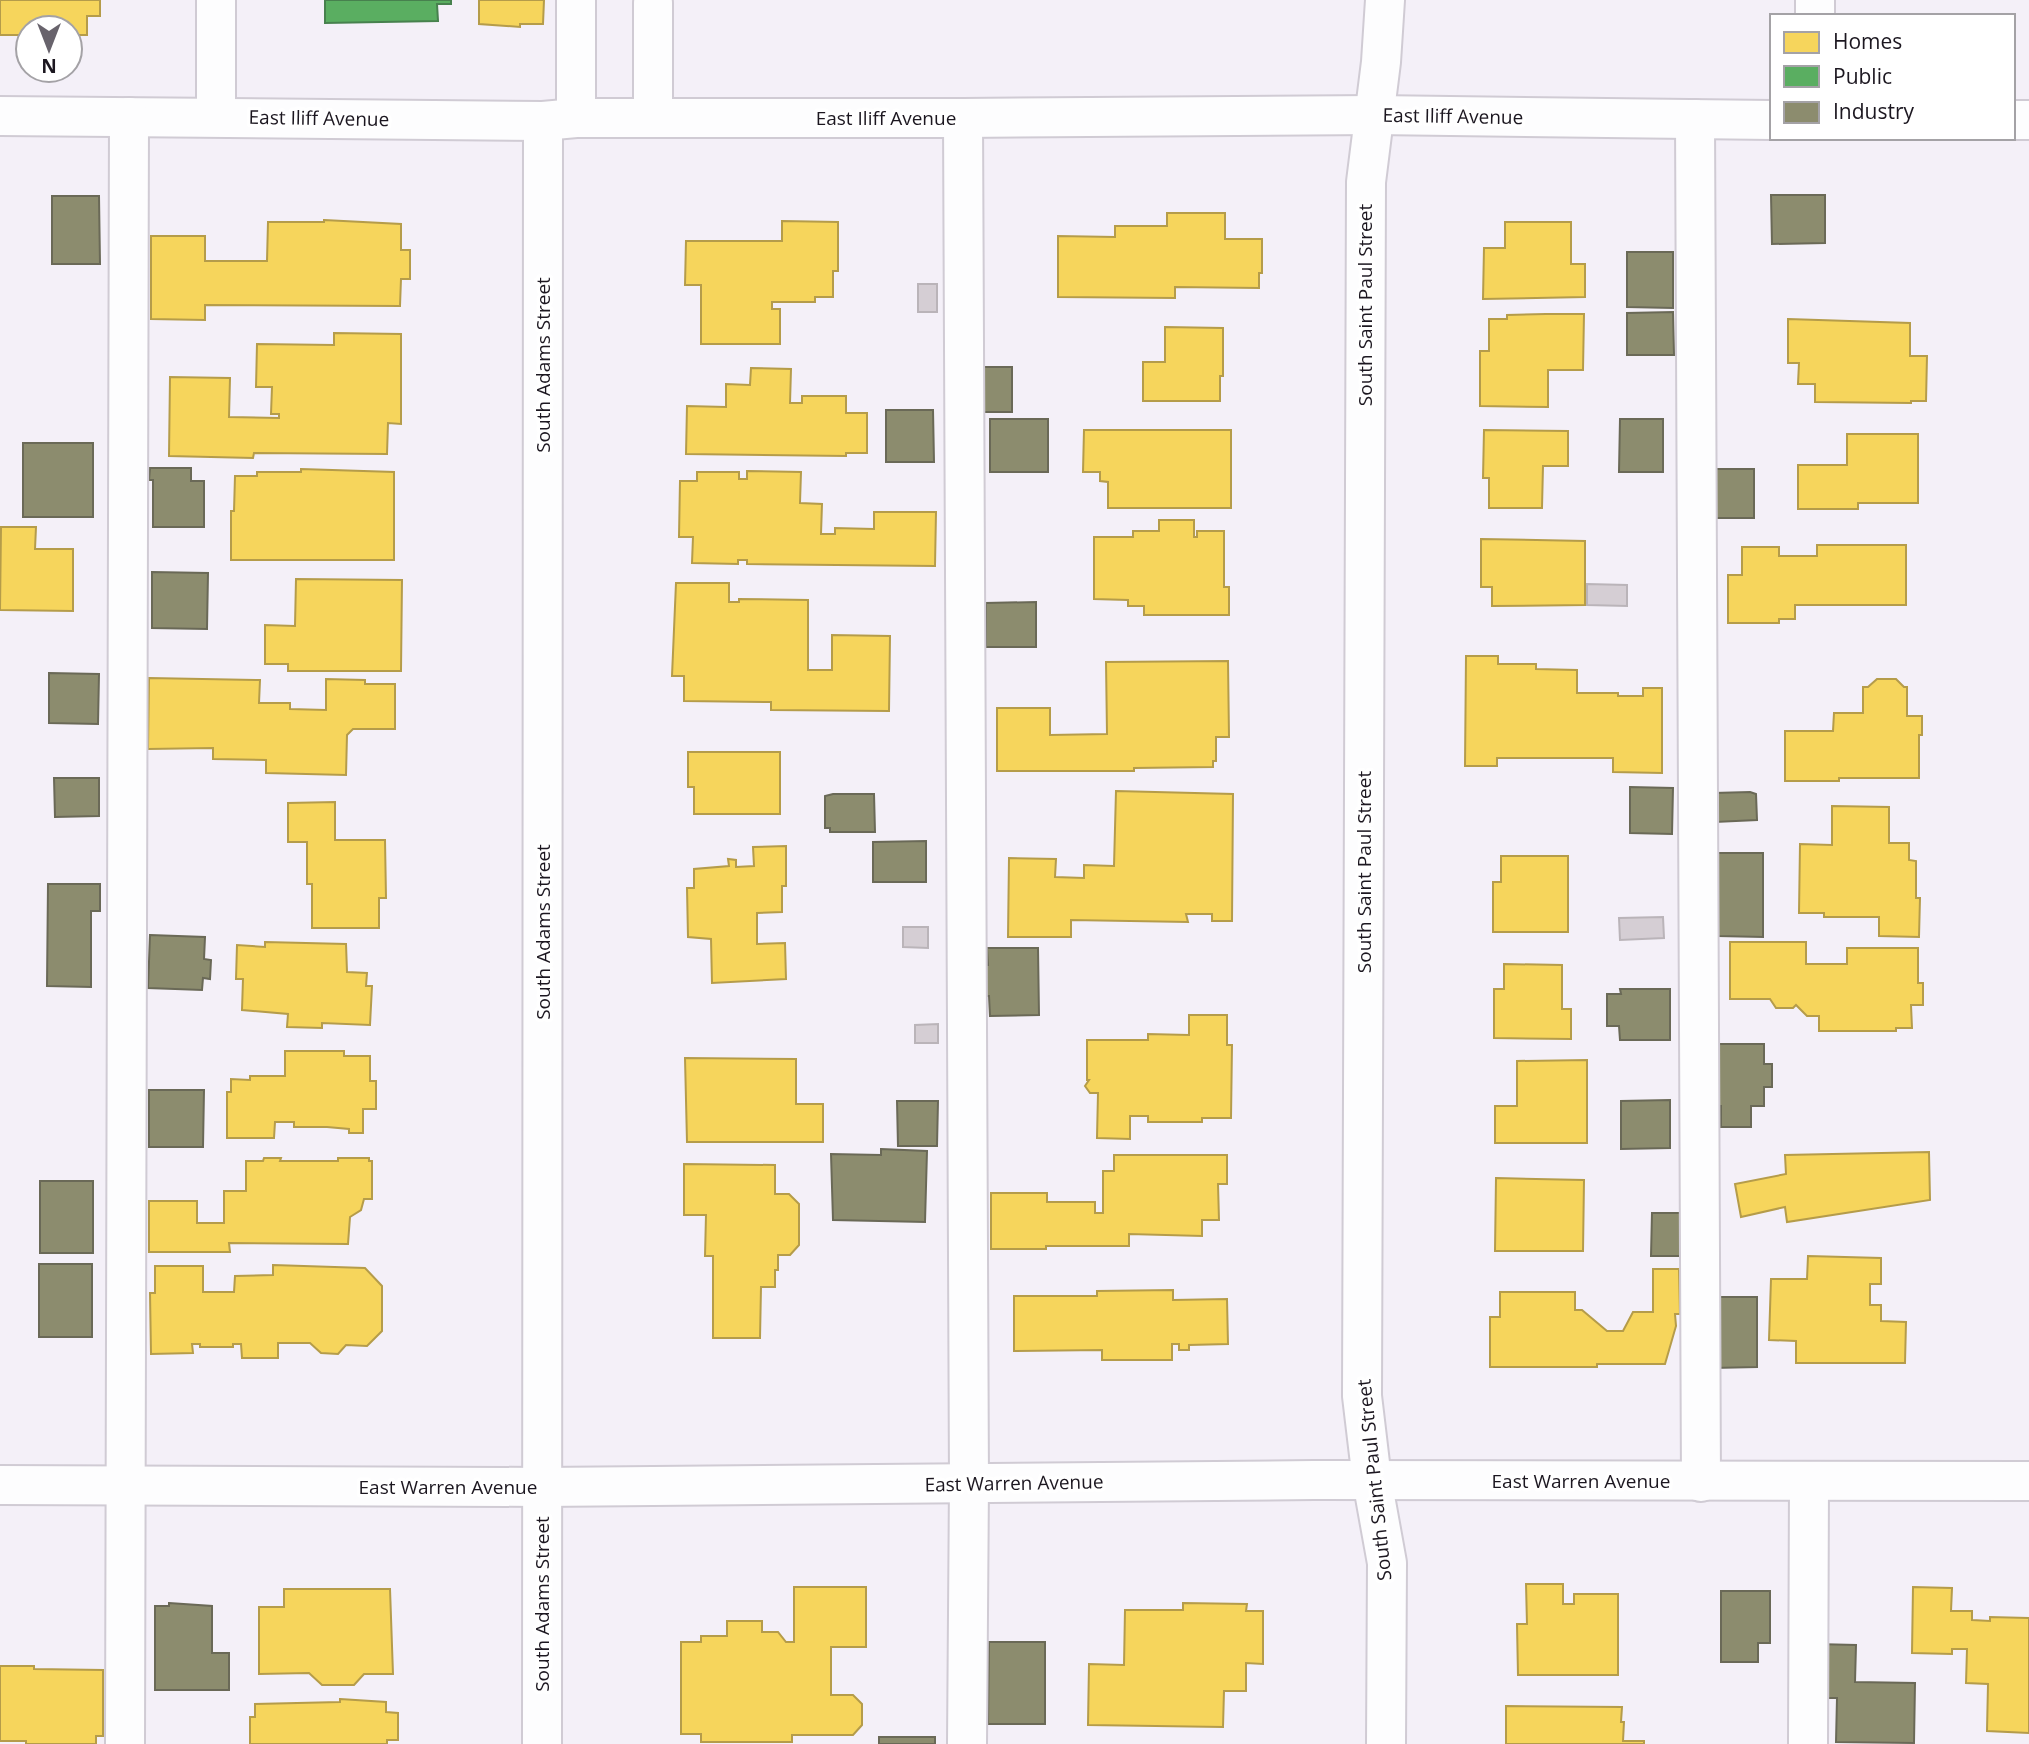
<svg xmlns="http://www.w3.org/2000/svg" width="2029" height="1744" viewBox="0 0 2029 1744" font-family="'Open Sans',sans-serif">
  <rect width="100%" height="100%" fill="#f4f0f8"/>
  <g fill="#f6d55c" stroke="#b59c4a" stroke-width="2">
    <polygon points="0,0 100,0 100,16 87,16 87,35 70,35 70,28 28,28 28,35 0,35"/>
    <polygon points="479,0 544,0 543,24 520,24 520,27 479,24"/>
    <polygon points="1167,213 1225,213 1225,239 1262,239 1262,273 1259,273 1259,288 1175,287 1175,298 1058,297 1058,236 1115,237 1115,226 1167,226"/>
    <polygon points="324,220 401,224 401,250 410,250 410,279 401,279 400,306 205,305 205,320 151,319 151,236 205,236 205,261 267,261 268,222 324,222"/>
    <polygon points="782,221 838,222 838,271 833,271 833,297 815,297 815,302 772,302 772,309 780,309 780,344 701,344 701,285 685,285 686,241 782,241"/>
    <polygon points="1505,222 1571,222 1571,264 1585,264 1585,297 1483,299 1484,248 1505,248"/>
    <polygon points="1546,314 1584,314 1583,370 1548,370 1548,407 1480,406 1480,351 1489,351 1489,319 1507,319 1507,315"/>
    <polygon points="1788,319 1910,323 1910,356 1927,356 1926,401 1911,401 1911,403 1815,402 1815,384 1798,384 1799,363 1788,363"/>
    <polygon points="1165,327 1223,328 1223,376 1220,376 1220,401 1143,401 1143,362 1165,362"/>
    <polygon points="334,333 401,334 401,424 388,423 387,454 254,453 253,458 169,456 170,377 230,378 229,417 279,418 279,414 271,414 272,387 256,387 257,344 334,345"/>
    <polygon points="751,368 791,369 790,403 802,403 802,396 846,396 846,413 867,413 867,453 846,453 846,456 686,454 687,406 726,407 726,384 750,385"/>
    <polygon points="1084,430 1231,430 1231,508 1108,508 1108,482 1100,481 1100,472 1083,472"/>
    <polygon points="1484,430 1568,431 1568,466 1543,466 1542,508 1489,508 1489,478 1483,478"/>
    <polygon points="1847,434 1918,434 1918,503 1858,503 1858,509 1798,509 1798,465 1847,465"/>
    <polygon points="301,469 394,472 394,560 231,560 231,511 234,511 235,476 257,476 257,472 301,472"/>
    <polygon points="747,471 801,472 800,503 822,504 821,534 835,534 835,528 874,529 874,512 936,512 935,566 747,564 747,560 738,560 738,564 692,563 693,537 679,537 680,481 697,481 697,472 739,472 739,479 747,479"/>
    <polygon points="1159,520 1194,520 1194,537 1197,537 1197,531 1224,531 1224,587 1229,587 1229,615 1144,615 1144,606 1128,606 1128,600 1094,599 1094,537 1133,537 1133,531 1159,531"/>
    <polygon points="1,527 36,527 35,549 73,549 73,611 0,610"/>
    <polygon points="1481,539 1585,541 1585,605 1492,606 1492,587 1481,587"/>
    <polygon points="1817,545 1906,545 1906,605 1795,605 1795,619 1779,619 1779,623 1728,623 1728,575 1742,575 1742,547 1779,547 1779,556 1817,556"/>
    <polygon points="296,579 402,580 401,671 288,671 288,664 265,664 265,625 295,626"/>
    <polygon points="676,583 729,583 729,602 739,602 739,599 808,600 808,670 832,670 832,635 890,636 889,711 771,710 771,702 684,701 684,676 672,676"/>
    <polygon points="1466,656 1498,656 1498,664 1536,664 1536,669 1577,670 1577,693 1618,693 1618,696 1643,696 1643,688 1662,688 1662,773 1613,772 1613,758 1497,758 1497,766 1465,766"/>
    <polygon points="1228,661 1229,737 1216,737 1216,761 1213,761 1213,767 1134,768 1134,771 997,771 997,708 1050,708 1050,735 1107,734 1106,662"/>
    <polygon points="149,678 260,680 259,703 290,703 290,709 326,710 326,679 365,680 365,684 395,684 395,729 353,729 347,735 346,775 266,773 266,760 213,759 213,748 148,749"/>
    <polygon points="1877,679 1896,679 1904,687 1907,687 1907,716 1922,716 1922,735 1919,735 1919,778 1839,778 1839,781 1785,781 1785,731 1833,731 1834,713 1863,713 1863,687 1868,687"/>
    <polygon points="688,752 780,752 780,814 694,814 694,787 688,787"/>
    <polygon points="1116,791 1233,794 1232,921 1212,921 1212,914 1186,914 1188,922 1071,920 1071,937 1008,937 1009,858 1056,859 1055,877 1084,878 1084,865 1114,866"/>
    <polygon points="335,802 335,840 385,840 386,898 379,898 379,928 312,928 312,884 307,884 307,842 288,842 288,803"/>
    <polygon points="1832,806 1889,807 1889,843 1909,843 1909,860 1916,861 1916,898 1920,898 1919,937 1879,936 1879,917 1824,917 1824,913 1799,913 1800,844 1832,845"/>
    <polygon points="786,846 786,886 782,886 782,912 757,913 757,944 785,943 786,979 712,983 711,939 688,937 687,888 694,888 694,869 729,866 728,859 736,860 736,867 754,866 753,847"/>
    <polygon points="1501,856 1568,856 1568,932 1493,932 1493,882 1501,882"/>
    <polygon points="265,942 346,944 347,972 367,973 366,986 372,986 370,1025 322,1023 322,1028 287,1027 288,1014 242,1010 243,979 236,979 237,945 265,947"/>
    <polygon points="1730,942 1806,942 1806,964 1847,964 1847,948 1918,948 1918,983 1923,983 1923,1005 1911,1005 1912,1028 1896,1028 1896,1031 1819,1031 1819,1016 1807,1016 1796,1005 1793,1008 1776,1008 1770,999 1730,999"/>
    <polygon points="1504,964 1562,965 1562,1009 1571,1009 1571,1039 1494,1038 1494,989 1504,989"/>
    <polygon points="1189,1015 1227,1015 1227,1045 1232,1045 1231,1118 1202,1118 1202,1122 1148,1122 1148,1116 1130,1116 1130,1139 1097,1138 1098,1093 1090,1093 1085,1086 1089,1080 1087,1080 1087,1040 1148,1040 1148,1034 1189,1035"/>
    <polygon points="285,1051 344,1051 344,1056 370,1056 370,1081 376,1081 376,1109 363,1109 363,1133 349,1133 349,1129 327,1127 294,1127 294,1122 275,1122 274,1138 227,1138 227,1092 231,1092 231,1079 250,1080 250,1076 285,1076"/>
    <polygon points="685,1058 796,1059 796,1104 823,1104 823,1142 687,1142"/>
    <polygon points="1587,1060 1587,1143 1495,1143 1495,1106 1517,1106 1517,1061"/>
    <polygon points="1929,1152 1930,1200 1787,1222 1785,1207 1741,1217 1735,1184 1786,1174 1785,1155"/>
    <polygon points="1114,1155 1227,1155 1227,1184 1218,1184 1219,1220 1202,1220 1202,1236 1129,1234 1129,1246 1046,1246 1046,1249 991,1249 991,1193 1047,1193 1047,1202 1095,1202 1095,1213 1103,1213 1103,1171 1114,1171"/>
    <polygon points="264,1158 281,1158 280,1161 338,1161 338,1158 369,1158 369,1161 372,1161 372,1199 364,1199 361,1210 350,1217 348,1244 229,1243 230,1252 149,1252 149,1201 197,1201 197,1223 224,1223 224,1191 246,1191 246,1161 263,1161"/>
    <polygon points="684,1164 775,1165 775,1194 789,1194 799,1204 799,1245 790,1255 778,1255 778,1270 775,1270 775,1287 761,1287 760,1338 713,1338 713,1256 705,1256 706,1215 684,1215"/>
    <polygon points="1496,1178 1584,1180 1583,1251 1495,1251"/>
    <polygon points="1808,1256 1881,1258 1881,1284 1870,1284 1870,1305 1881,1305 1881,1321 1906,1322 1905,1363 1796,1363 1796,1341 1769,1340 1771,1279 1807,1279"/>
    <polygon points="273,1265 365,1268 382,1286 382,1331 367,1346 346,1345 338,1354 321,1353 310,1343 278,1343 278,1358 242,1358 241,1344 233,1344 233,1347 200,1347 200,1344 192,1344 193,1353 151,1354 150,1293 155,1293 155,1266 203,1266 203,1292 234,1292 235,1276 273,1275"/>
    <polygon points="1653,1269 1679,1269 1680,1314 1675,1314 1676,1326 1665,1364 1597,1364 1597,1367 1490,1367 1490,1317 1500,1317 1500,1292 1575,1292 1575,1310 1582,1310 1607,1331 1623,1331 1633,1312 1653,1312"/>
    <polygon points="1173,1290 1173,1300 1227,1299 1228,1344 1189,1345 1189,1350 1179,1350 1179,1344 1172,1344 1172,1360 1102,1360 1102,1350 1014,1351 1014,1296 1097,1296 1097,1291"/>
    <polygon points="1526,1584 1563,1584 1563,1604 1574,1604 1574,1594 1618,1594 1618,1675 1518,1675 1517,1624 1527,1624"/>
    <polygon points="794,1587 866,1587 866,1647 831,1647 831,1695 853,1695 862,1704 862,1725 853,1735 792,1735 792,1742 701,1742 701,1734 681,1734 681,1642 701,1642 701,1636 727,1636 727,1621 762,1621 762,1632 778,1632 786,1642 794,1642"/>
    <polygon points="1913,1587 1952,1588 1951,1611 1972,1611 1972,1620 1990,1621 1990,1617 2029,1618 2029,1733 1987,1731 1988,1684 1966,1683 1967,1649 1952,1649 1952,1654 1912,1653"/>
    <polygon points="284,1589 390,1589 393,1674 364,1674 354,1685 322,1685 309,1673 259,1674 259,1607 284,1607"/>
    <polygon points="1183,1603 1247,1604 1246,1611 1263,1611 1263,1664 1246,1663 1246,1691 1224,1691 1223,1727 1088,1725 1089,1664 1124,1665 1125,1610 1183,1610"/>
    <polygon points="0,1666 34,1666 34,1669 103,1670 103,1736 96,1736 96,1744 26,1744 26,1741 0,1741"/>
    <polygon points="340,1699 386,1702 386,1712 398,1713 398,1740 387,1740 387,1744 250,1744 250,1717 255,1717 255,1704 340,1702"/>
    <polygon points="1506,1706 1622,1707 1621,1722 1624,1722 1623,1741 1644,1741 1644,1744 1506,1744"/>
  </g>
  <polygon fill="#5aae61" stroke="#47814e" stroke-width="2" points="325,0 451,0 451,4 437,4 438,21 325,23"/>
  <g fill="#8c8c6e" stroke="#6a6957" stroke-width="2">
    <polygon points="1771,195 1825,195 1825,243 1772,244"/>
    <polygon points="52,196 99,196 100,264 52,264"/>
    <polygon points="1627,252 1673,252 1673,308 1627,307"/>
    <polygon points="1673,312 1674,355 1627,355 1627,313"/>
    <rect x="984" y="367" width="28" height="45"/>
    <polygon points="886,410 933,410 934,462 886,462"/>
    <rect x="990" y="419" width="58" height="53"/>
    <polygon points="1620,419 1663,419 1663,472 1619,472"/>
    <rect x="23" y="443" width="70" height="74"/>
    <polygon points="150,468 191,468 191,481 204,481 204,527 153,527 153,480 149,480"/>
    <rect x="1711" y="469" width="43" height="49"/>
    <polygon points="152,572 208,573 207,629 152,628"/>
    <polygon points="1036,602 1036,647 986,647 986,603"/>
    <polygon points="49,673 99,674 98,724 49,723"/>
    <polygon points="54,778 99,778 99,816 55,817"/>
    <polygon points="1630,787 1673,788 1672,834 1630,833"/>
    <polygon points="1750,792 1756,794 1757,820 1715,822 1714,793"/>
    <polygon points="833,794 874,794 875,832 830,832 830,828 825,828 825,796"/>
    <polygon points="926,841 926,882 873,882 873,842"/>
    <polygon points="1718,853 1763,853 1763,937 1718,936"/>
    <polygon points="48,884 100,884 100,911 91,911 91,987 47,986"/>
    <polygon points="150,935 205,937 204,959 211,960 210,979 203,978 202,990 148,988"/>
    <polygon points="987,948 1038,948 1039,1015 990,1016 989,996 970,996 970,965 988,965"/>
    <polygon points="1620,989 1670,989 1670,1040 1620,1040 1619,1026 1607,1026 1607,994 1621,994"/>
    <polygon points="1718,1044 1764,1044 1764,1064 1772,1064 1772,1087 1764,1087 1764,1106 1751,1106 1751,1127 1721,1127 1721,1106 1717,1106"/>
    <polygon points="149,1090 204,1090 203,1147 149,1147"/>
    <polygon points="1670,1100 1670,1148 1621,1149 1621,1101"/>
    <polygon points="897,1101 938,1101 937,1146 898,1146"/>
    <polygon points="881,1149 927,1151 925,1222 833,1220 831,1154 881,1155"/>
    <rect x="40" y="1181" width="53" height="72"/>
    <polygon points="1652,1213 1682,1213 1682,1256 1651,1256"/>
    <rect x="39" y="1264" width="53" height="73"/>
    <polygon points="1718,1297 1757,1297 1757,1367 1713,1368"/>
    <polygon points="1721,1591 1770,1591 1770,1643 1758,1643 1758,1662 1721,1662"/>
    <polygon points="169,1603 212,1606 212,1653 229,1653 229,1690 155,1690 155,1606 169,1606"/>
    <polygon points="989,1642 1045,1642 1045,1724 988,1724"/>
    <polygon points="1815,1644 1856,1645 1855,1682 1915,1683 1914,1743 1836,1742 1837,1698 1814,1698"/>
    <rect x="879" y="1737" width="56" height="7"/>
  </g>
  <g fill="#d5ced4" stroke="#bab4b9" stroke-width="2">
    <rect x="918" y="284" width="19" height="28"/>
    <polygon points="1587,584 1627,585 1627,606 1587,605"/>
    <polygon points="1663,917 1664,938 1620,940 1619,918"/>
    <polygon points="903,927 928,927 928,948 903,947"/>
    <polygon points="938,1024 938,1043 915,1043 915,1025"/>
  </g>
  <g fill="none" stroke-linecap="round" stroke-linejoin="round">
    <g stroke="#d0cbd4" stroke-width="42">
      <g id="minor">
        <polyline points="1385,0 1381,62 1366,182 1362,1396 1372,1480 1387,1563 1386,1744"/>
        <polyline points="1815,0 1815,16"/>
        <polyline points="653,3 653,118"/>
        <polyline points="0,116 543,121 576,118 963,118 1375,115 1772,120"/>
        <polyline points="216,117 216,0"/>
        <polyline points="576,118 576,0"/>
        <polyline points="963,118 969,1483 967,1744"/>
        <polyline points="1695,119 1701,1482"/>
        <polyline points="2013,120 2029,120"/>
        <polyline points="0,1485 542,1487 1314,1480 2029,1481"/>
        <polyline points="125,1744 129,117"/>
        <polyline points="542,1744 543,121"/>
        <polyline points="1808,1744 1809,1482"/>
      </g>
    </g>
    <use href="#minor" stroke="#fdfdfe" stroke-width="38"/>
  </g>
  <g text-anchor="middle" stroke-width="7" stroke-linejoin="round" paint-order="stroke">
    <g font-size="19" fill="#1c1720" stroke="#fff">
      <text transform="translate(1453 116) rotate(1)" y="7">East Iliff Avenue</text>
      <text transform="translate(319 118) rotate(1)" y="7">East Iliff Avenue</text>
      <text x="886" y="125">East Iliff Avenue</text>
      <text transform="translate(1365 305) rotate(-90)" y="7">South Saint Paul Street</text>
      <text transform="translate(543 365) rotate(-90)" y="7">South Adams Street</text>
      <text transform="translate(1364 872) rotate(-90)" y="7">South Saint Paul Street</text>
      <text transform="translate(543 932) rotate(-90)" y="7">South Adams Street</text>
      <text transform="translate(1374 1480) rotate(-96)" y="7">South Saint Paul Street</text>
      <text x="1581" y="1488">East Warren Avenue</text>
      <text transform="translate(1014 1483) rotate(-1)" y="7">East Warren Avenue</text>
      <text x="448" y="1494">East Warren Avenue</text>
      <text transform="translate(542 1604) rotate(-90)" y="7">South Adams Street</text>
    </g>
  </g>
  <rect x="1770" y="14" width="245" height="126" fill="#ffffff" stroke="#a4a2a6" stroke-width="2"/>
  <rect x="1784" y="32" width="35" height="21" fill="#f6d55c" stroke="#a4a2a6" stroke-width="2"/>
  <text x="1833" y="49" font-size="21" fill="#1c1720">Homes</text>
  <rect x="1784" y="66" width="35" height="21" fill="#5aae61" stroke="#a4a2a6" stroke-width="2"/>
  <text x="1833" y="84" font-size="21" fill="#1c1720">Public</text>
  <rect x="1784" y="102" width="35" height="21" fill="#8c8c6e" stroke="#a4a2a6" stroke-width="2"/>
  <text x="1833" y="119" font-size="21" fill="#1c1720">Industry</text>
  <g transform="translate(49 49) rotate(180)"><circle r="33" fill="#ffffff" stroke="#a4a2a6" stroke-width="2"/>
  <path d="M0-5L12 26L0 18L-12 26Z" fill="#68636c"/>
  <text y="-10" font-size="19" font-weight="bold" text-anchor="middle" fill="#1c1720">N</text>
  </g>
</svg>
